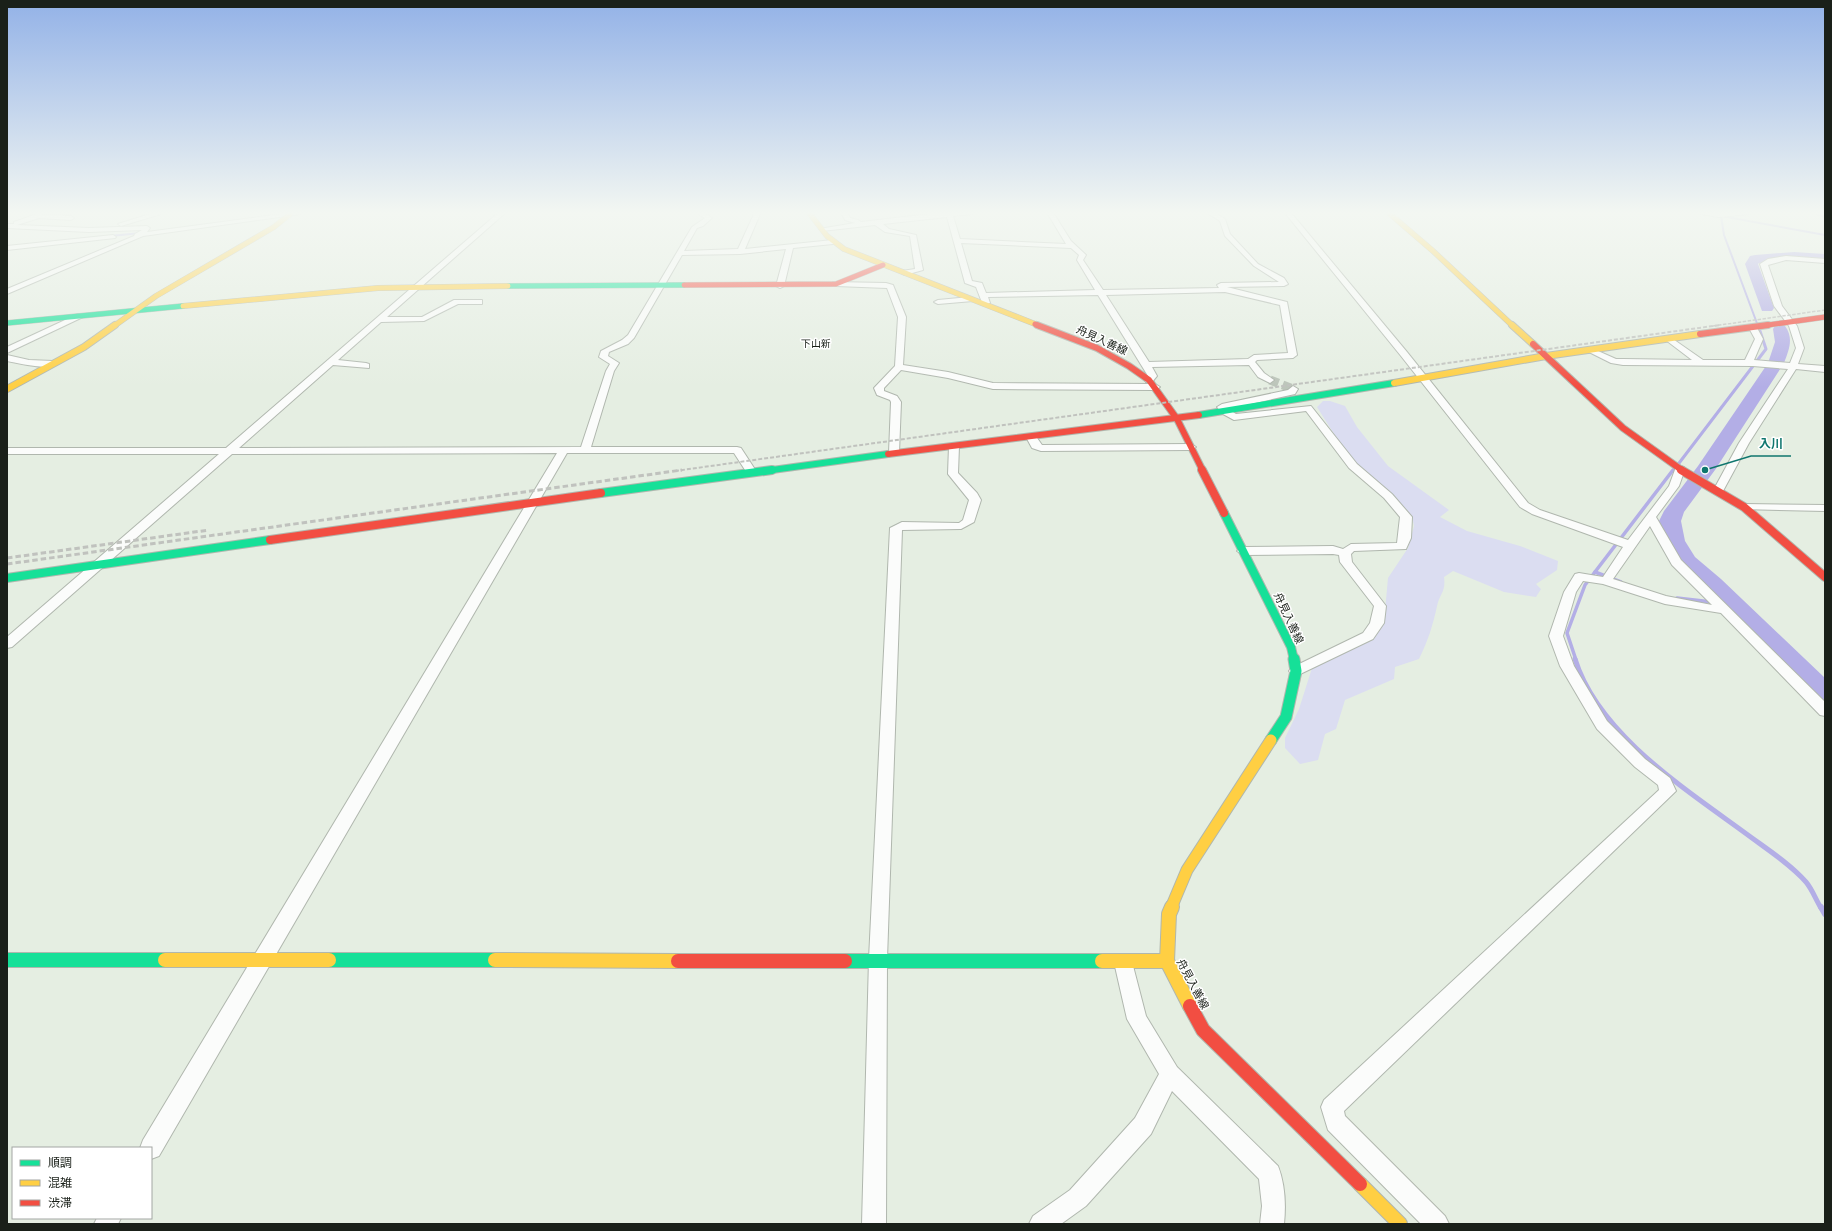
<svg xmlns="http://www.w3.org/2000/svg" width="1832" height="1231" viewBox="0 0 1832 1231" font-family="'Exo 2','Noto Sans JP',sans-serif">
  <rect width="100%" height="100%" fill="#e5eee2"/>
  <path fill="#dbddf1" d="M 1323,401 L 1330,401 L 1345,406 L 1357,427 L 1388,466 L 1449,510 L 1440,517 L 1467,531 L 1520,546 L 1558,561 L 1557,570 L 1536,584 L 1541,589 L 1536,597 L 1504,592 L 1453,571 L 1444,577 C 1446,592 1440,593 1437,606 C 1433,625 1428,641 1419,659 L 1395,667 L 1394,679 L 1345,700 L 1336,729 L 1325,734 L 1318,760 L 1300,764 L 1285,748 L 1285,738 L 1299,709 L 1312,668 L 1384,622 L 1388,578 L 1408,548 L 1414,526 L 1412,516 L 1358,465 L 1341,445 L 1317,407 Z"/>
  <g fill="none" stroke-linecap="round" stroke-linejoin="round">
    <g stroke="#b3aee6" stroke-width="2">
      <polyline points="1817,214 1825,217"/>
      <polyline points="1718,215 1721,216 1724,235 1758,326"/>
      <polyline points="1721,216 1825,235"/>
      <polyline points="110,236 141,233"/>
    </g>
    <polyline stroke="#b3aee6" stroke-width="3" points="1673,471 1766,349 1758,325"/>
    <g stroke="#b3aee6" stroke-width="3.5">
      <polyline points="1595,572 1621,582"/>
      <polyline points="1677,598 1712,602"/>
      <polyline points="1719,602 1732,602"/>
      <polyline points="1576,660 1567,633 1585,585 1673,470"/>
    </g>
    <path stroke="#b3aee6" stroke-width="5" d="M 1575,659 C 1599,736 1690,792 1752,838 C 1770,851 1791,865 1806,882 C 1812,889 1816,900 1821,908"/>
    <polyline stroke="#b3aee6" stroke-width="6" points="1821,907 1825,914"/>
    <g fill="#b3aee6" fill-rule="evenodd">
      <polygon points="1794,252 1825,254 1825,262 1794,260 1759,263 1758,264 1774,308 1772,311 1762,311 1745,264 1750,256 1755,255"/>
      <path d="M 1780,325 L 1785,326 C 1794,338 1789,350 1784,363 L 1715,470 L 1684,512 L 1681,521 L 1685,541 L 1695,557 L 1721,579 L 1825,678 L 1825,702 L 1816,699 L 1705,589 L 1678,566 L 1663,541 L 1659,521 L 1664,511 L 1698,466 L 1768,363 L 1775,342 L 1773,329 L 1775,326 Z"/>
    </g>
    <polyline stroke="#bcc5ba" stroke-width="9" stroke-dasharray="9 4.5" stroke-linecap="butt" points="1270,380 1293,389"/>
    <g stroke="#b0b7ae" stroke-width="2">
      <g id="street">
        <polygon points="37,214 71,216 74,218 71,220 39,218 17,225 89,228 147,226 150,228 147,232 282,214 301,214 143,236 7,294 7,289 134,236 135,234 142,230 89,232 7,228 7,224 14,224 14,222"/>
        <polygon points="150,214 161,214 121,226 118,224"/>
        <polygon points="497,214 504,214 387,317 422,317 454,300 482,300 482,304 458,304 424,321 381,322 338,360 366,363 369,364 369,368 333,365 239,448 581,447 606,371 610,364 599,357 601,351 622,340 628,335 692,227 705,218 698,214 706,214 712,218 703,226 697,228 684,251 738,249 754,214 760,214 745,249 833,240 836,242 833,244 793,248 784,286 780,288 776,286 786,249 740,254 682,255 634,338 628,344 609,352 608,356 619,363 614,371 591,447 737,447 741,448 756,471 755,473 747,473 734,453 567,453 159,1156 151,1159 151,1148 140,1148 143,1140 557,453 232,454 12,647 7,648 7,637 219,454 7,454 7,448 226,448"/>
        <path d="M 842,214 L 848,214 L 850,218 L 858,220 L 861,222 L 930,214 L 972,214 L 953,216 L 960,239 L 1066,244 L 1048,214 L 1054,214 L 1071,241 L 1086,255 L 1083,260 L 1103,290 L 1219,288 L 1217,285 L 1221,283 L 1279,282 L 1254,266 L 1225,236 L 1220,221 L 1209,214 L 1217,214 L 1225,219 L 1230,234 L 1258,264 L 1284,278 L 1288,284 L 1284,286 L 1227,287 L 1287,302 L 1297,355 L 1293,358 L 1257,360 L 1255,362 L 1264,373 L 1274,380 L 1270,383 L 1258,377 L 1249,365 L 1152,367 L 1157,376 L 1152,382 L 1146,382 L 1145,380 L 1148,376 L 1098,295 L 988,297 L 990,303 L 983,305 L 976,287 L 965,283 L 947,217 L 883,224 L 889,229 L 916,235 L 923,270 L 905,275 L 901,273 L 902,271 L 915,269 L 910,236 L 885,232 L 875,225 L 822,231 L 819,229 L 855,223 L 845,220 ZM 961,243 L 1071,248 L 1079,255 L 1077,260 L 1095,290 L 986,293 L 982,283 L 972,281 ZM 1225,292 L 1280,305 L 1288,353 L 1254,355 L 1248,359 L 1149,362 L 1106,295 Z"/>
        <path d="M 1286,214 L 1292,214 L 1407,352 L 1528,503 L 1540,510 L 1628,540 L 1669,486 L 1676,467 L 1684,467 L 1685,469 L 1679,486 L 1656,517 L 1681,560 L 1825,702 L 1825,716 L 1820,715 L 1721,613 L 1665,604 L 1603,584 L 1583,581 L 1576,592 L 1563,636 L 1574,666 L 1607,721 L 1645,759 L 1670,778 L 1676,791 L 1344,1111 L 1345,1116 L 1445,1216 L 1449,1224 L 1421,1224 L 1328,1130 L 1321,1107 L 1324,1100 L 1659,790 L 1658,785 L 1635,767 L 1597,729 L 1560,666 L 1549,636 L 1564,592 L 1575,574 L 1579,573 L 1603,577 L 1623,547 L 1532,514 L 1520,507 L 1401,356 ZM 1650,526 L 1672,565 L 1712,605 L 1666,596 L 1613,579 Z"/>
        <polygon points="1701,214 1749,214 1719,217"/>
        <polygon points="113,235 116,237 115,238 7,250 7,246"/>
        <polygon points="1786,256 1825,259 1825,263 1786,260 1768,265 1782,306 1797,326 1804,348 1798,364 1825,366 1825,372 1796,369 1749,443 1723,491 1722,493 1714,493 1713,491 1739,443 1788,369 1753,366 1623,365 1611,363 1585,350 1589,347 1616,359 1623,359 1692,360 1667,341 1667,337 1670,337 1703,360 1745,360 1755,339 1749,328 1753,326 1756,326 1763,339 1754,360 1790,363 1796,348 1789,326 1774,306 1760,264 1768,259"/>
        <polygon points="833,282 886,283 893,285 906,317 903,365 948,372 993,383 1155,384 1160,387 1155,390 993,389 948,378 901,370 884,388 884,391 897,396 901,402 899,453 894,456 890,455 889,453 891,402 890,400 877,395 874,388 895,366 898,317 887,288 836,286 833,286"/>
        <polygon points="970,297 974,299 973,301 938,304 934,302 938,300"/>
        <polygon points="78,314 85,316 7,353 7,347"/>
        <path d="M 7,355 L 29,360 L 53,361 L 57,364 C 49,371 18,363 7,361 Z"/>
        <polygon points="1293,386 1298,389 1295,394 1228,409 1236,414 1311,406 1357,464 1392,494 1412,517 1411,538 1406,549 1354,551 1351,554 1352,562 1386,606 1384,623 1373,639 1296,676 1291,674 1289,671 1291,668 1363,633 1370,623 1374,606 1340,562 1339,555 1333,554 1243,555 1237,551 1243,547 1333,546 1343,549 1351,544 1397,543 1400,517 1384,498 1349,468 1306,411 1234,420 1223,414 1217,407 1222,404 1288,390"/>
        <polygon points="1031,434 1035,435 1042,445 1191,444 1196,447 1191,450 1041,451 1032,448 1026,437"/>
        <polygon points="954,443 959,446 958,473 977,493 981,500 974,522 961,529 902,530 887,959 886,1224 862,1224 869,959 890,528 902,522 959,523 963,520 969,500 948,474 949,446"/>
        <polygon points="1744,504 1825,505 1825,511 1740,509 1738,507 1740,505"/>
        <path d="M 1123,954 L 1130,956 L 1132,962 L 1146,1016 L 1177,1067 L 1278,1166 C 1285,1184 1286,1205 1284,1224 L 1260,1224 L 1262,1206 L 1259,1179 L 1172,1091 L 1151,1134 L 1086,1206 L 1061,1224 L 1029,1224 L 1033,1216 L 1070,1190 L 1135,1118 L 1159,1074 L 1127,1019 L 1114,962 L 1116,956 Z"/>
        <polygon points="97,1218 121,1218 118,1224 94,1224"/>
      </g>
    </g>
    <g stroke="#b0b7ae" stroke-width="6">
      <g id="fast-far4">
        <polyline points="508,286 684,285"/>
        <polyline points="7,323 183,306"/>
      </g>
    </g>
    <g stroke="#b0b7ae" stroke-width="8">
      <g id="fast-far3">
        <polyline points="1199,415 1394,383"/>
        <polyline points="765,471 888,454"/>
      </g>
    </g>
    <g stroke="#b0b7ae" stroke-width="10">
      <g id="fast-far2">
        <polyline points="601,493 772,470"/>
        <polyline points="1224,513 1291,647 1294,660"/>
        <polyline points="7,578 270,540"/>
      </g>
    </g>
    <g stroke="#b0b7ae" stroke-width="13">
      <polyline id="fast-far1" points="1271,740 1286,717 1296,671 1294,659"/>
    </g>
    <g stroke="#b0b7ae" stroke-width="16">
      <g id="fast">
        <polyline points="7,960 165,960"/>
        <polyline points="329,960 495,960"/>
        <polyline points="845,961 1102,961"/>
      </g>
    </g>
    <g stroke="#b0b7ae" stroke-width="6">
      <g id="slow-far3">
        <polyline points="810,214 827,236 844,249 1035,324"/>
        <polyline points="1390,214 1433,251 1513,326"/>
        <polyline points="183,306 378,288 508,286"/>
        <polyline points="114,326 156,296 274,227 290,214"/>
      </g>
    </g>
    <g stroke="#b0b7ae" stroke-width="8">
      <g id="slow-far2">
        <polyline points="1512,325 1533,344"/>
        <polyline points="1394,383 1546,356 1700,334"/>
        <polyline points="7,389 84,347 115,325"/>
      </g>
    </g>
    <g stroke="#b0b7ae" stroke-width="13">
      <polyline id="slow-far1" points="1171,908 1187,870 1271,740"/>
    </g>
    <g stroke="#b0b7ae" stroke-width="16">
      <g id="slow">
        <polyline points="1172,907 1169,914 1167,961 1190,1006"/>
        <polyline points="165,960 329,960"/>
        <polyline points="495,960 678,961"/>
        <polyline points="1102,961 1167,961"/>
        <polyline points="1360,1184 1400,1224"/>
      </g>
    </g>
    <g stroke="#b0b7ae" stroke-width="6">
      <g id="jam-far3">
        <polyline points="684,285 836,284 883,265"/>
        <polyline points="1035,324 1039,326"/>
        <polyline points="1761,326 1825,317"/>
      </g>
    </g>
    <g stroke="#b0b7ae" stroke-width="8">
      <g id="jam-far2">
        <polyline points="1037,325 1097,348 1129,366 1149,380 1177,419 1203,471"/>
        <polyline points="1700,334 1768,325"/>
        <polyline points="1533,344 1623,428 1683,471"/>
        <polyline points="888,454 1199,415"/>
      </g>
    </g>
    <g stroke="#b0b7ae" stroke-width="10">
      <g id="jam-far1">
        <polyline points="1202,470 1224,513"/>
        <polyline points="1681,470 1744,507 1825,577"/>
        <polyline points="270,540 601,493"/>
      </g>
    </g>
    <g stroke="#b0b7ae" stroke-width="16">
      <g id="jam">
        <polyline points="678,961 845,961"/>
        <polyline points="1190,1006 1203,1030 1360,1184"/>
      </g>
    </g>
    <use href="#street" fill="#fbfcfb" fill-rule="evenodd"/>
    <use href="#fast-far4" stroke="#16e098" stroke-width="5"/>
    <use href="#fast-far3" stroke="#16e098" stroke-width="6"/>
    <use href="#fast-far2" stroke="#16e098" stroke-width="8"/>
    <use href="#fast-far1" stroke="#16e098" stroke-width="11"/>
    <use href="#fast" stroke="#16e098" stroke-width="14"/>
    <use href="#slow-far3" stroke="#ffcf43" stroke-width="5"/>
    <use href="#slow-far2" stroke="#ffcf43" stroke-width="6"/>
    <use href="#slow-far1" stroke="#ffcf43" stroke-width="11"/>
    <use href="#slow" stroke="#ffcf43" stroke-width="14"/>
    <use href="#jam-far3" stroke="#f24e42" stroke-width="5"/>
    <use href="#jam-far2" stroke="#f24e42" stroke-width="6"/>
    <use href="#jam-far1" stroke="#f24e42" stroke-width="8"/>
    <use href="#jam" stroke="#f24e42" stroke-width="14"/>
    <polyline stroke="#c0c2be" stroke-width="1.5" stroke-dasharray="3.5 1.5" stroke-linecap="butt" points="1713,326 1825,310"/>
    <polyline stroke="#c0c2be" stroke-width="2" stroke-dasharray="4 2" stroke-linecap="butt" points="675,471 1720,325"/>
    <g stroke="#c0c2be" stroke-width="3" stroke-dasharray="5.5 3" stroke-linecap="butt">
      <polyline points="7,558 209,530"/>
      <polyline points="7,564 682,470"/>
    </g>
  </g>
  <linearGradient id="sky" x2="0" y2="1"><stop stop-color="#93b2e7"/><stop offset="0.55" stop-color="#f3f7f2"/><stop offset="1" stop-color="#f3f7f2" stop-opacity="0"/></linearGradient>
  <rect width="1832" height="387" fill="url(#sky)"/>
  <g text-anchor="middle" stroke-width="3" stroke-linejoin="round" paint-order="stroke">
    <g font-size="10" fill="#1a2019" stroke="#fff">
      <text x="816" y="347">下山新</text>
    </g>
    <g font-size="11" fill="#1a2019" stroke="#fff">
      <text transform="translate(1102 340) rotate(25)" y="4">舟見入善線</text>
      <text transform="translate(1289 618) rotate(65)" y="4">舟見入善線</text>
      <text transform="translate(1193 984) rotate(62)" y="4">舟見入善線</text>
    </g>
  </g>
  <path fill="none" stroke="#0f766e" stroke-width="1.5" d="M1705 470L1751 456H1791"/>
  <circle fill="#0f766e" stroke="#fff" stroke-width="1.5" cx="1705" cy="470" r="4"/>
  <g font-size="12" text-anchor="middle" font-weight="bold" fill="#0f766e" stroke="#fff" stroke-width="3" stroke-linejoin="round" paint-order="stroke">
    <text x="1771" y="448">入川</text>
  </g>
  <rect width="1832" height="1231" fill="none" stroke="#1a2019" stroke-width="16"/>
  <rect x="12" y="1147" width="140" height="72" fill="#ffffff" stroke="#a3a6a3"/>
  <rect x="20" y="1160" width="20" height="6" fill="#16e098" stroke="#a3a6a3"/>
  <text x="48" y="1167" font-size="12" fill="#1a2019">順調</text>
  <rect x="20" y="1180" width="20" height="6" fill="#ffcf43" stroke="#a3a6a3"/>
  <text x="48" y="1187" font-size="12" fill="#1a2019">混雑</text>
  <rect x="20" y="1200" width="20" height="6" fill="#f24e42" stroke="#a3a6a3"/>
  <text x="48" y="1207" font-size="12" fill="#1a2019">渋滞</text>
</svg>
